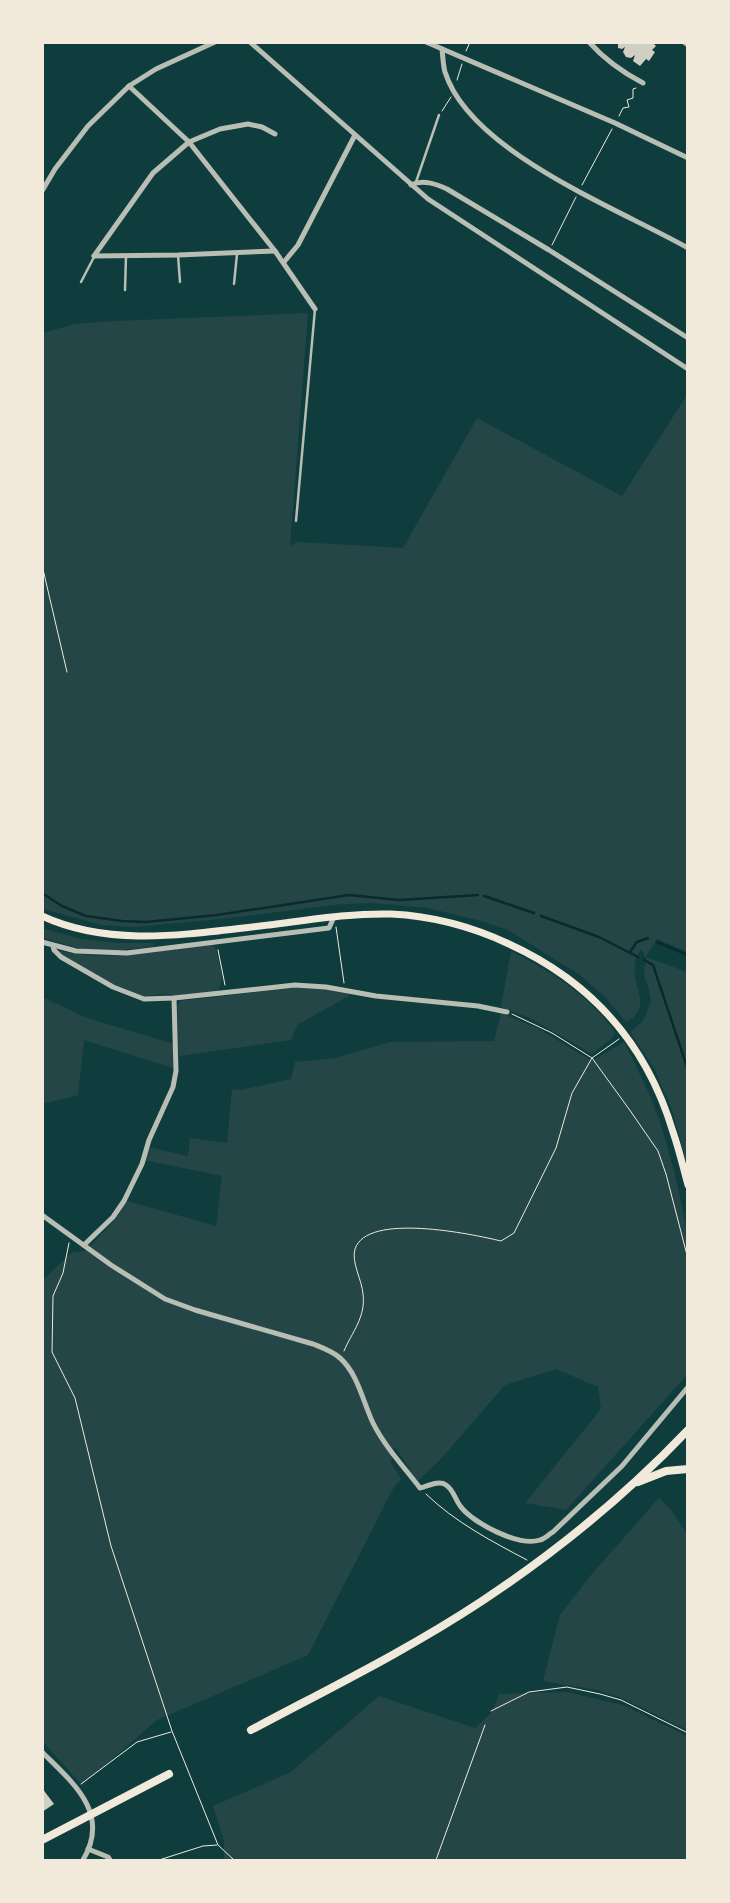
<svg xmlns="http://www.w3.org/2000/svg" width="730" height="1903" viewBox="0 0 730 1903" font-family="'Fira Sans',sans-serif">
  <rect width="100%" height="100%" fill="#0f3d3e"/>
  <g fill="#244646">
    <path d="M 308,313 L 290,546 L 297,542 L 403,548 L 477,418 L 622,496 L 687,395 L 687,952 L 657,939 L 646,957 L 687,972 L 687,1165 L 672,1110 L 654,1068 L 630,1032 L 643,1021 L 651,1001 L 648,986 L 644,975 L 646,958 L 641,949 C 639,953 635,959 635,964 C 631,986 654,1008 626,1022 L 603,995 L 580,975 L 508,930 L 481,921 L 428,908 L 371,903 L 343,904 L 221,919 L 135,927 L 101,925 L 43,909 L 43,333 L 74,324 L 115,321 Z"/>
    <polygon points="42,928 81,939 117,943 154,943 154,946 113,951 77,948 43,938"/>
    <path d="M 210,944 L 215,947 C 219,963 227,979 216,993 L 176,996 L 165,994 L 144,996 L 112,984 L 59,953 L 60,951 C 111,962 160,951 210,944 Z"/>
    <path d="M 511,951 C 551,972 590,995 615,1033 L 612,1038 L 592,1054 L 530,1018 L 501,1007 Z"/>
    <polygon points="302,987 326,989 349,994 349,996 297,1025 291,1040 179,1056 177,1007 180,1001"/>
    <polygon points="42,997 87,1018 174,1044 173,1068 84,1040 78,1095 43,1104"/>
    <polygon points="501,1013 537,1028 592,1061 624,1042 648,1091 660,1122 675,1174 687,1230 687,1375 566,1510 525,1503 601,1409 598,1387 556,1369 505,1385 439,1461 418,1481 394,1446 391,1463 401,1479 394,1487 308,1655 157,1720 82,1785 43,1742 43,1280 72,1252 85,1251 114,1221 127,1201 216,1226 222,1176 144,1160 148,1147 188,1156 190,1138 227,1143 232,1089 241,1090 291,1079 295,1062 335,1058 390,1042 494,1041"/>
    <polygon points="659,1498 672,1511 687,1534 687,1730 622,1698 597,1690 543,1681 560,1615 591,1575"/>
    <polygon points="567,1692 623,1705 687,1736 687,1860 224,1860 224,1841 213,1806 291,1772 379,1696 475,1728 492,1712 499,1694"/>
  </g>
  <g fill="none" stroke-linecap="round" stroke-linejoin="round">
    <g stroke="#0a2a2b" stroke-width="2.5">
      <polyline points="42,893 62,906 86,916 122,921 146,922 217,915 349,895 399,900 478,895"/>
      <polyline points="484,896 534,913"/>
      <polyline points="541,916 599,937 638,957"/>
      <polyline points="657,942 688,955"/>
      <polyline points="630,952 637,942 648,938"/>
      <polyline points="644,960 653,965 688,1070"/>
    </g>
  </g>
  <g fill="#cfcfc3">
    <polygon points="618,42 652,42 656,46 652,50 655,52 649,61 646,59 640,66 633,61 635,55 631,58 626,57 623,52 625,47 622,49 618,48"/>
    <polygon points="42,1788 54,1804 42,1812"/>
  </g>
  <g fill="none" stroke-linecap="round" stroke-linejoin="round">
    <g stroke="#f1e9da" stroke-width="1">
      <polyline points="466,51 470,42"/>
      <polyline points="457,80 462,64"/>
      <polyline points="442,111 451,97"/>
      <polyline points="619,116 623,108 629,107 627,100 633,98 633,89 636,88"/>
      <polyline points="582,185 612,129"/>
      <polyline points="552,245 576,197"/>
      <polyline points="42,565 67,672"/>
      <polyline points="336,927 344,983"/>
      <polyline points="218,950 225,985"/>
      <polyline points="512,1014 552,1033 592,1058 629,1109 658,1151 666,1174 688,1259"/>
      <polyline points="69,1243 63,1273 53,1296 52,1352 75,1398 111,1546 172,1731 218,1845 234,1860"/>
      <path d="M 344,1351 C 352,1332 366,1317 363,1294 C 362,1280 351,1262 355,1249 C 367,1212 472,1234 501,1241 L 514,1233 L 556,1148 L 572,1093 L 592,1058 L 619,1039"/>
      <path d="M 426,1494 C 455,1522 491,1541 527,1560"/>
      <polyline points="491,1711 529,1692 567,1687 600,1694 621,1700 688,1733"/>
      <polyline points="81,1784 137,1742 171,1732"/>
      <polyline points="159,1860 203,1846 217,1845"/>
      <polyline points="436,1860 485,1725"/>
    </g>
    <g stroke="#b8beb3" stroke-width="2.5">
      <polyline points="416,182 439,115"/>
      <polyline points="178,255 180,282"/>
      <polyline points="81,282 94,257"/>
      <polyline points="234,284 237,254"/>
      <polyline points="125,290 126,256"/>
      <polyline points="296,521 315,309"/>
    </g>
    <g stroke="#b8beb3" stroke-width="5">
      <polyline points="250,42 428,199 688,369"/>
      <polyline points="426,42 615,123 688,158"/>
      <path d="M 589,42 C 605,60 622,72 643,83"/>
      <polyline points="684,42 688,45"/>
      <path d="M 442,49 C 443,57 443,65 445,72 C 470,152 619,209 688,248"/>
      <polyline points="129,86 189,142 275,251 315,309"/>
      <path d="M 411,185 C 423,179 436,184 447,189 L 549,250 L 688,338"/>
      <polyline points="42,191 55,169 88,126 129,86 156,69 215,42"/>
      <polyline points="94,256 153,173 189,142 220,129 248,124 262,127 275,134"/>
      <polyline points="94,256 178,255 275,251"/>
      <polyline points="284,262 298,245 355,135"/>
      <polyline points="42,942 76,951 127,953 329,928 334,917"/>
      <polyline points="53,946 54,950 61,957 113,987 144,999 174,998 295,985 326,987 376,996 478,1006 507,1012"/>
      <path d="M 42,1215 L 111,1265 L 165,1299 L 195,1310 L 313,1344 C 323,1348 332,1351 340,1358 C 358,1374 363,1402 373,1423 C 385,1447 404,1467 420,1488 C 428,1486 439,1480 446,1485 C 454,1490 455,1500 461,1507 C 473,1523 519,1547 540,1540 C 545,1539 549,1534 553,1532 L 622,1466 L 688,1387"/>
      <polyline points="84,1245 113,1217 124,1201 142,1164 149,1140 173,1087 176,1071 174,998"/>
      <path d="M 42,1752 C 73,1783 111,1813 83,1860"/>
      <polyline points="88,1849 108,1857 110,1860"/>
    </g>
    <path stroke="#f1e9da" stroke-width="7" d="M 42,916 C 113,949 194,933 269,925 C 309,920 350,913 391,914 C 432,916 473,927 509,944 C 592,982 647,1045 673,1132 C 679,1149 683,1167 688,1185"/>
    <g stroke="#f1e9da" stroke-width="8">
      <polyline points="638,1482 666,1471 688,1469"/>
      <path d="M 251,1730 C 328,1689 408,1650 482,1601 C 556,1552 626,1495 688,1430"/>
      <polyline points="42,1840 169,1774"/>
    </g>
  </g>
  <rect width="730" height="1903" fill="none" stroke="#f1e9da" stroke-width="88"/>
</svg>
